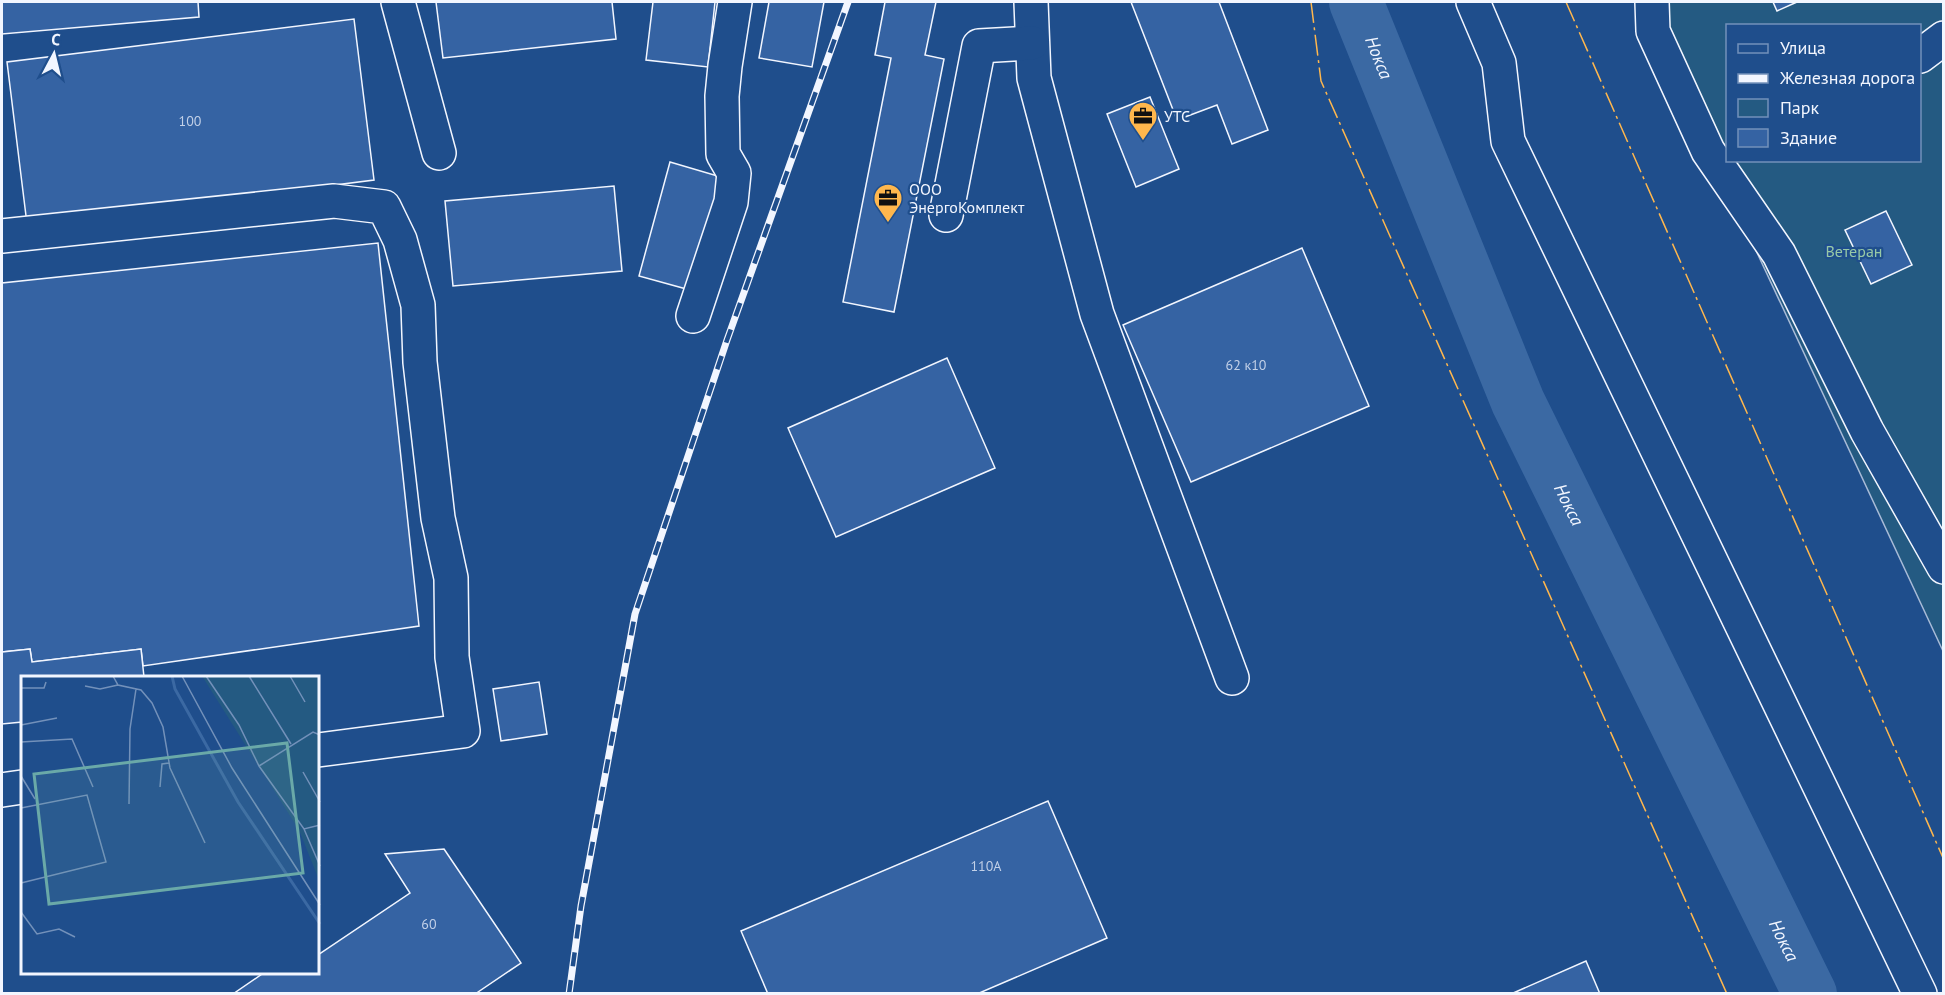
<svg xmlns="http://www.w3.org/2000/svg" width="1945" height="995" viewBox="0 0 1945 995" font-family="'PT Sans',sans-serif">
  <rect width="100%" height="100%" fill="#1f4e8c"/>
  <path fill="#245a82" stroke="#a8bbd7" stroke-width="1.5" fill-rule="evenodd" d="M 1640,2 L 1943,2 L 1943,651 ZM 1728,26 L 1920,26 L 1920,160 L 1728,160 Z"/>
  <g fill="none" stroke-linecap="round" stroke-linejoin="round">
    <path stroke="#3b69a3" stroke-width="54" id="s1" d="M 1356,2 L 1518,402 L 1810,994"/>
  </g>
  <g fill="#3563a3" stroke="#f2f6ff" stroke-width="1.5">
    <polygon points="2,2 198,2 199,17 2,34"/>
    <polygon points="436,2 612,2 616,39 443,58"/>
    <polygon points="653,2 715,2 708,67 646,60"/>
    <polygon points="769,2 824,2 812,67 759,58"/>
    <polygon points="885,2 936,2 925,55 944,59 894,312 843,302 891,58 875,55"/>
    <polygon points="1131,2 1219,2 1268,130 1232,144 1217,105 1177,120"/>
    <polygon points="1773,2 1797,2 1777,11"/>
    <polygon points="354,19 374,180 27,224 7,62"/>
    <polygon points="1150,97 1179,169 1136,187 1107,114"/>
    <polygon points="670,162 721,177 690,290 639,276"/>
    <polygon points="614,186 622,271 453,286 445,201"/>
    <polygon points="1886,211 1912,265 1871,284 1845,230"/>
    <polygon points="378,243 419,626 143,666 141,649 32,662 30,649 2,652 2,283"/>
    <polygon points="1302,248 1369,406 1191,482 1123,325"/>
    <polygon points="947,358 995,468 836,537 788,428"/>
    <polygon points="30,649 32,662 141,649 144,677 22,677 22,722 2,724 2,652"/>
    <polygon points="539,682 547,734 501,741 493,689"/>
    <polygon points="1048,801 1107,938 977,994 768,994 741,931"/>
    <polygon points="444,849 521,963 475,994 233,994 265,972 318,972 318,955 410,893 385,854"/>
    <polygon points="1586,961 1600,994 1511,994"/>
  </g>
  <g fill="none" stroke-linecap="round" stroke-linejoin="round">
    <g stroke="#f2f6ff" stroke-width="36">
      <g id="minor">
        <polyline points="398,2 439,153"/>
        <polyline points="1031,2 1034,78 1097,314 1232,678"/>
        <polyline points="1473,2 1499,63 1508,141 1920,994"/>
        <polyline points="1652,2 1653,31 1708,151 1779,254 1867,431 1944,567"/>
        <polyline points="1920,56 1944,38"/>
        <polyline points="946,215 979,46 1032,43"/>
        <polyline points="2,236 334,201 384,207 400,240 418,305 420,362 438,518 451,578 452,657 463,731 318,750"/>
        <polyline points="693,316 731,202 734,173 723,154 722,96 725,66 735,2"/>
        <polyline points="2,790 22,787"/>
      </g>
    </g>
    <use href="#minor" stroke="#1f4e8c" stroke-width="33"/>
    <g stroke="#f2f6ff" stroke-width="7">
      <polyline id="rail" points="569,994 581,906 635,614 727,340 848,2"/>
    </g>
    <use href="#rail" stroke="#1f4e8c" stroke-width="4.5" stroke-dasharray="14" stroke-linecap="butt"/>
    <g stroke="#ffb74d" stroke-width="1.5" stroke-dasharray="21 4.5 3 4.5" stroke-linecap="butt">
      <polyline points="1311,2 1321,81 1727,994"/>
      <polyline points="1566,2 1944,860"/>
    </g>
  </g>
  <defs>
    <g id="office-pin" transform="scale(1.5)"><path d="M0 17L-7.5 6A9.5 9.5 0 1 1 7.5 6Z" fill="#ffb74d" stroke="#1f4e8c"/><path d="M-6-3h4V-5.5h4V-3h4V5H-6ZM-1-4.5V-3h2v-1.5ZM-6 0V1H6V0Z" fill="#111"/></g>
  </defs>
  <g fill-rule="evenodd">
    <use href="#office-pin" x="1143" y="116"/>
    <use href="#office-pin" x="888" y="198"/>
  </g>
  <g text-anchor="middle" stroke-width="4.5" stroke-linejoin="round" paint-order="stroke">
    <g font-size="14" fill="#c3d1e8">
      <text x="190" y="126">100</text>
      <text x="1246" y="370">62 к10</text>
      <text x="986" y="871">110А</text>
      <text x="429" y="929">60</text>
    </g>
    <g font-size="16" fill="#f2f6ff" stroke="#1f4e8c" text-anchor="start">
      <text x="1164" y="122">УТС</text>
      <text x="909" y="195">ООО<tspan x="909" dy="18">ЭнергоКомплект</tspan></text>
    </g>
    <g font-size="16" fill="#97c8a6" stroke="#1f4e8c">
      <text x="1854" y="257">Ветеран</text>
    </g>
    <g font-size="18" font-style="italic" fill="#f2f6ff" stroke="#1f4e8c">
      <text dy="6" stroke="none"><textPath href="#s1" startOffset="60">Нокса</textPath></text>
      <text dy="6" stroke="none"><textPath href="#s1" startOffset="546">Нокса</textPath></text>
      <text dy="6" stroke="none"><textPath href="#s1" startOffset="1032">Нокса</textPath></text>
    </g>
  </g>
  <g transform="translate(21 676)">
    <rect width="298" height="298" fill="#1f4e8c"/>
    <path d="M 181,0 L 298,0 L 298,204 L 278,154 Z" fill="#245a82"/>
    <path fill="none" stroke="#3b69a3" stroke-width="3" d="M 151,0 L 154,13 L 217,126 L 299,248"/>
    <path fill="none" stroke="#7391ba" stroke-width="1.5" d="M 92,0 L 97,9 L 120,14 L 131,27 L 142,51 L 149,92 L 184,167M 161,0 L 211,92 L 299,229M 185,0 L 218,49 L 238,90 L 283,153 L 299,149M 228,0 L 270,68M 269,0 L 284,26M 64,10 L 79,13 L 97,9M 0,12 L 23,12 L 25,6M 0,49 L 36,42M 0,66 L 51,63 L 72,111M 238,90 L 292,56 L 299,59M 282,96 L 299,126M 0,100 L 14,123M 139,111 L 141,88 L 148,87M 108,128 L 109,53 L 115,13M 0,132 L 66,119 L 85,186 L 0,207M 283,153 L 299,190M 0,236 L 16,258 L 38,253 L 54,261"/>
    <path fill="#6aa9a8" fill-opacity="0.15" stroke="#6aa9a8" stroke-width="3" d="M 266,67 L 282,197 L 28,228 L 13,98 Z"/>
    <rect width="298" height="298" fill="none" stroke="#f2f6ff" stroke-width="3"/>
  </g>
  <rect width="1945" height="995" fill="none" stroke="#f2f6ff" stroke-width="6"/>
  <rect x="1726" y="24" width="195" height="138" fill="#1f4e8c" stroke="#7391ba" stroke-width="1.5"/>
  <rect x="1738" y="44" width="30" height="9" fill="#1f4e8c" stroke="#7391ba" stroke-width="1.5"/>
  <text x="1780" y="54" font-size="18" fill="#f2f6ff">Улица</text>
  <rect x="1738" y="74" width="30" height="9" fill="#f2f6ff" stroke="#7391ba" stroke-width="1.5"/>
  <text x="1780" y="84" font-size="18" fill="#f2f6ff">Железная дорога</text>
  <rect x="1738" y="99" width="30" height="18" fill="#245a82" stroke="#7391ba" stroke-width="1.5"/>
  <text x="1780" y="114" font-size="18" fill="#f2f6ff">Парк</text>
  <rect x="1738" y="129" width="30" height="18" fill="#3563a3" stroke="#7391ba" stroke-width="1.5"/>
  <text x="1780" y="144" font-size="18" fill="#f2f6ff">Здание</text>
  <g transform="translate(54 54) rotate(7)" stroke="#1f4e8c" stroke-width="4.5" paint-order="stroke">
  <path d="M0-4.5L10 22L0 15L-10 22Z" fill="#f2f6ff"/>
  <text y="-9" font-size="16" font-weight="bold" text-anchor="middle" fill="#f2f6ff">С</text>
  </g>
</svg>
